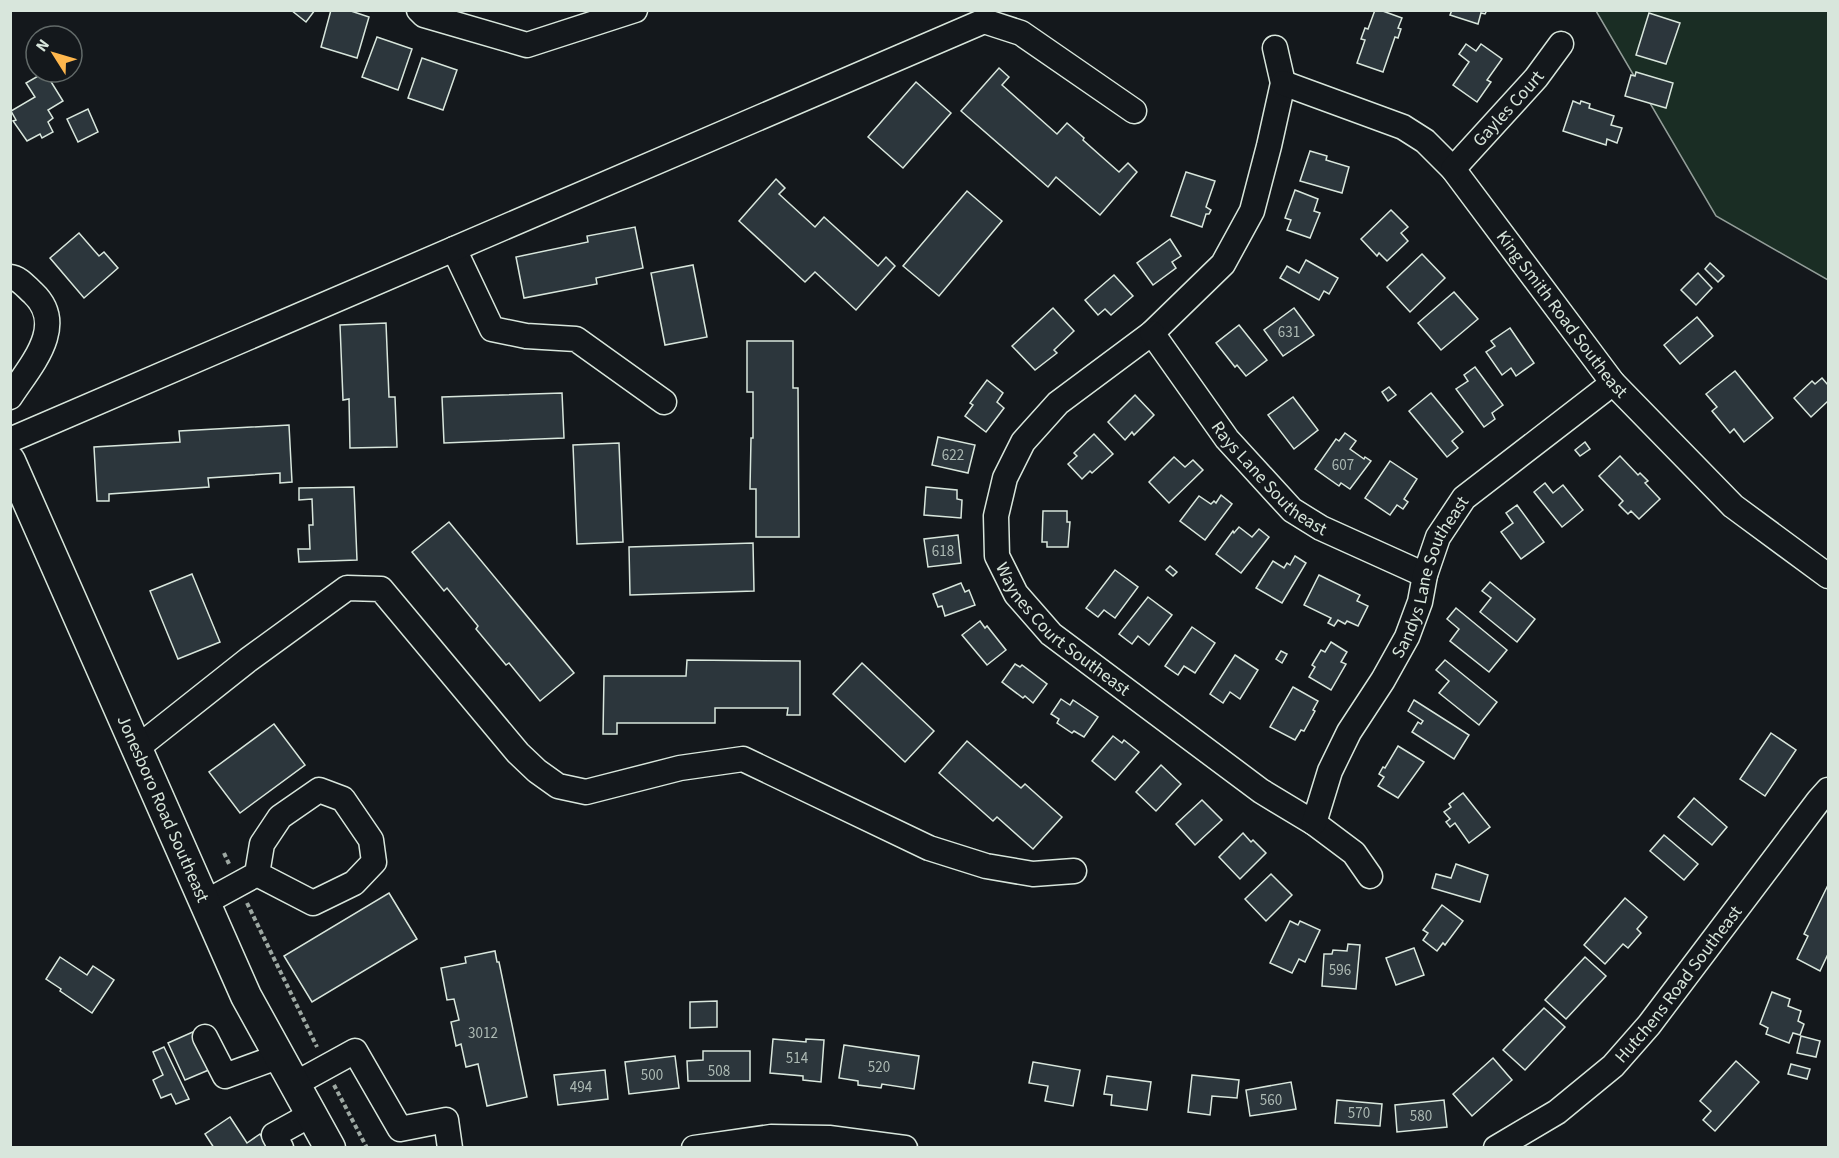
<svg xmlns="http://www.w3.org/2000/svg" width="1839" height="1158" viewBox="0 0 1839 1158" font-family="'Source Sans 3',sans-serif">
  <rect width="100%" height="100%" fill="#14181c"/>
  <polygon fill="#1a2d24" stroke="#939e99" stroke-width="1.5" points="1596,11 1828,11 1828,280 1716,216"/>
  <g fill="#2c363c" stroke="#d8e6dc" stroke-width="1.5">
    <polygon points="291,10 315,10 306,22"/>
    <polygon points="331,10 348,10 369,17 357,58 321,47"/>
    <polygon points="1375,10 1380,10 1402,18 1398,28 1401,29 1398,38 1395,37 1383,72 1357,63 1365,40 1361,39 1365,28 1368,29"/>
    <polygon points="1452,10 1487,10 1485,14 1481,13 1478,24 1450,15"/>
    <polygon points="1649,13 1680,23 1666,64 1636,55"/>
    <polygon points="377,37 412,49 398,90 362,77"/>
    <polygon points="1466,44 1476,51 1481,44 1502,59 1487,80 1491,82 1477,102 1453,85 1469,62 1459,54"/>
    <polygon points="422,58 457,70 443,110 408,98"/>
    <polygon points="999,68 1009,77 1002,85 1057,134 1067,123 1084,138 1083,140 1119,172 1128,163 1137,172 1100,215 1056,177 1048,187 961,111"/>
    <polygon points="45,72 63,101 48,110 53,118 48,122 53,132 42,138 40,134 27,141 13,121 16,120 11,111 35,97 26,83"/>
    <polygon points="1636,72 1673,83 1666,108 1625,96 1631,75 1635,76"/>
    <polygon points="916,82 951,113 903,168 868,137"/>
    <polygon points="1573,101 1580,104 1581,101 1590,104 1589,108 1614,116 1611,125 1622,128 1617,143 1607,139 1606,145 1563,131"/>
    <polygon points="88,109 98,132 78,142 67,119"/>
    <polygon points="1310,151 1327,156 1326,160 1349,167 1342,193 1300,181"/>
    <polygon points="1186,172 1215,181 1206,207 1211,210 1209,214 1206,214 1202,227 1171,216"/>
    <polygon points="776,179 785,188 779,194 815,227 824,217 878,266 886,257 895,266 856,310 815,272 805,282 739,221"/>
    <polygon points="1295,190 1318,199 1314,211 1320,213 1310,238 1287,230 1291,220 1285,218"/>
    <polygon points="967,191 1002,221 939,296 903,266"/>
    <polygon points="1391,210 1408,227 1401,233 1408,241 1387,261 1379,253 1377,256 1361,239"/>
    <polygon points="635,227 643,268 596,278 597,284 524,298 516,257 588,242 587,236"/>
    <polygon points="79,233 99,256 104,252 118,268 84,298 50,258"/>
    <polygon points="1170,239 1181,256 1172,262 1176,268 1153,285 1137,263"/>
    <polygon points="1422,254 1445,278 1410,312 1387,287"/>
    <polygon points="1306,260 1338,278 1329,294 1324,291 1319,300 1280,278 1287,266 1299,273"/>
    <polygon points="1710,263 1724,276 1718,282 1705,269"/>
    <polygon points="693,265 707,337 665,345 651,273"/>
    <polygon points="1698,273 1712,288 1696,305 1681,290"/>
    <polygon points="1114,275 1133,296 1111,315 1105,309 1098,315 1085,300"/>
    <polygon points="1454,292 1478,319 1441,350 1418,323"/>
    <polygon points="1053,308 1074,331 1054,350 1057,353 1035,370 1012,346"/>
    <polygon points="1294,308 1314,335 1283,356 1264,330"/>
    <polygon points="1697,317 1713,336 1680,364 1664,345"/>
    <polygon points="386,323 389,397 395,397 397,447 350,448 349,399 343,400 340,325"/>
    <polygon points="1239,325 1267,360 1246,376 1237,365 1235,367 1216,343"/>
    <polygon points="1510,328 1534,363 1516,376 1511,368 1502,375 1486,352 1495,346 1491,341"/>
    <polygon points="747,341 793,341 793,388 798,388 799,537 756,537 756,489 750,489 751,438 753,438 753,392 747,392"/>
    <polygon points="1475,367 1503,405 1492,413 1495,419 1484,427 1456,389 1468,381 1464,375"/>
    <polygon points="1735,371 1773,418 1744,442 1734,429 1730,433 1712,411 1717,407 1706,394"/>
    <polygon points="1822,378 1828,385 1828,401 1811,417 1794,398 1812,381 1815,384"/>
    <polygon points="987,380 1003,393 997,402 1004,408 986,432 965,416 973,405 970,403"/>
    <polygon points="1389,387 1396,395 1388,401 1382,392"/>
    <polygon points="562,393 564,438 444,443 442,397"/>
    <polygon points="1431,393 1463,432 1452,441 1458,448 1447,457 1409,411"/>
    <polygon points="1135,395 1154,415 1134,435 1132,432 1125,440 1108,422"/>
    <polygon points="1293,397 1318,430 1294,449 1268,415"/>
    <polygon points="289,425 292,482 280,483 280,473 208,478 209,487 109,494 109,501 97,501 94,447 180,442 179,431"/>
    <polygon points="1345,433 1356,441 1350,449 1364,459 1365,457 1371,461 1350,489 1341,483 1339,486 1315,469 1336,439 1339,441"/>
    <polygon points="1094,434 1113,454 1092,473 1090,471 1082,479 1068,464 1077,456 1074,453"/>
    <polygon points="938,437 975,445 968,473 932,465"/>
    <polygon points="1585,442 1590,449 1580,456 1575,450"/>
    <polygon points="619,443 623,542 577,544 573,445"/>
    <polygon points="1620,456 1638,475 1640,473 1648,481 1645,483 1660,499 1639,519 1631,511 1628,514 1619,505 1623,501 1599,476"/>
    <polygon points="1174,457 1185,467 1193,460 1203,470 1169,503 1149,482"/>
    <polygon points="1390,461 1417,479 1404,499 1408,502 1403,509 1397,505 1390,515 1365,498"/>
    <polygon points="1545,483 1553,493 1563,485 1583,510 1562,527 1534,492"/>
    <polygon points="354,487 357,560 299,562 298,549 310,549 309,525 313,525 312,499 299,500 299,488"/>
    <polygon points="926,487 957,490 957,499 962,500 961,518 924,515"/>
    <polygon points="1221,495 1232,504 1205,540 1180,521 1199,496 1211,504 1214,501 1216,503"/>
    <polygon points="1517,505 1544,542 1521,559 1501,532 1513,523 1506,513"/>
    <polygon points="1043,511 1067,511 1067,522 1070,522 1068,547 1047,547 1047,542 1042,542"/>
    <polygon points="449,522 574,673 540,701 509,663 506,665 476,629 478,626 447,588 444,591 412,552"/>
    <polygon points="1239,527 1252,537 1259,529 1269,537 1241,573 1216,554 1233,531 1234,533"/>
    <polygon points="958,535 961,563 928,567 924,539"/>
    <polygon points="753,543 754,591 630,595 629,547"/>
    <polygon points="1295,556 1306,563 1282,603 1256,588 1273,561 1284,568 1287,563 1290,565"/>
    <polygon points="1170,566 1177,572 1173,576 1166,570"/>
    <polygon points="1115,570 1138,587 1115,618 1104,610 1098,617 1086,608"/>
    <polygon points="192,574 220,642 178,659 150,591"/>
    <polygon points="1319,575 1360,595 1357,601 1368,606 1358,626 1347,621 1345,624 1338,620 1334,626 1328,623 1331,618 1304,605"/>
    <polygon points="1490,582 1535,619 1517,642 1480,612 1491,598 1482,591"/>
    <polygon points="961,583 965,592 969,590 975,605 945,616 942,606 938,607 933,594"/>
    <polygon points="1148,597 1172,615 1149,645 1138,636 1132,644 1119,634"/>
    <polygon points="1456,608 1507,650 1489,672 1450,641 1459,629 1447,619"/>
    <polygon points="980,621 985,628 987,626 1006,650 987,665 962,635"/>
    <polygon points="1192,627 1215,643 1195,673 1184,666 1178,675 1165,666"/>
    <polygon points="1331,642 1347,652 1341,662 1346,664 1331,690 1309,677 1315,667 1312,665 1321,650 1325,652"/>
    <polygon points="1281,651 1287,654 1282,663 1276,659"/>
    <polygon points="1235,655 1258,670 1240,699 1230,692 1223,703 1210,694"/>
    <polygon points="687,660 800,661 800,715 787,715 788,708 715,708 715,723 617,723 617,734 603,734 604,676 686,676"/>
    <polygon points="1445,660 1497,702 1479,725 1439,693 1449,681 1436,670"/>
    <polygon points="862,663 934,731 905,762 833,694"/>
    <polygon points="1015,664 1020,667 1022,665 1047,684 1033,703 1025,696 1023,698 1002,682"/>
    <polygon points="1293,687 1318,701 1313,710 1315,711 1304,731 1301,730 1295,740 1270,727"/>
    <polygon points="1061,699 1070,705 1073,700 1098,717 1084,737 1074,731 1072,733 1057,723 1059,719 1051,714"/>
    <polygon points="1414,700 1469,735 1454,759 1412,732 1418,722 1421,724 1423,721 1408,711"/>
    <polygon points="274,724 305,765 240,813 209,772"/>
    <polygon points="1771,733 1796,750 1765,796 1740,779"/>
    <polygon points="1113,736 1122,743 1124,740 1139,752 1115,780 1092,761"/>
    <polygon points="967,741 1021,788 1025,784 1062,817 1033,849 997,817 993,821 939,773"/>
    <polygon points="1398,746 1424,762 1398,798 1378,786 1384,777 1379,774 1383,767 1385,768"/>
    <polygon points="1161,765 1181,784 1156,811 1136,792"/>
    <polygon points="1463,793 1490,827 1469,843 1455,823 1450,827 1446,822 1450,819 1444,812 1451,807 1449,804"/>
    <polygon points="1694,798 1727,827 1712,845 1678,817"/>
    <polygon points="1202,800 1222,820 1195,845 1176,824"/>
    <polygon points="1243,833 1251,842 1253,840 1266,853 1240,879 1219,857"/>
    <polygon points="1664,835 1698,864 1684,880 1650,851"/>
    <polygon points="1456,864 1488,875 1480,902 1432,888 1436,874 1451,878"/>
    <polygon points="1271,874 1292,895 1266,921 1245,899"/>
    <polygon points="1828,885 1828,954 1820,971 1797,959 1808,936 1804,934"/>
    <polygon points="389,893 417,939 312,1002 284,956"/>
    <polygon points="1625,898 1647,917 1637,929 1641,933 1628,948 1623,944 1605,964 1584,945"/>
    <polygon points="1442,905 1463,921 1445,945 1443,943 1437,951 1423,940 1428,933 1423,930"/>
    <polygon points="1290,921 1298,925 1300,921 1320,930 1305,962 1299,959 1292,973 1270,963"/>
    <polygon points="1348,944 1360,945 1356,989 1322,986 1324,954 1332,954 1333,950 1347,951"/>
    <polygon points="1414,948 1424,975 1396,985 1386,958"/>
    <polygon points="495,951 497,962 499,962 527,1097 487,1106 478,1064 466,1067 461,1044 456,1046 451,1022 459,1020 454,999 447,1000 441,968 466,963 465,957"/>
    <polygon points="60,957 87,975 93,966 114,980 92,1013 60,991 61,989 46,979"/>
    <polygon points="1585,957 1606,976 1566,1019 1545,1000"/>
    <polygon points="1772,992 1790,999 1788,1006 1801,1011 1798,1021 1804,1024 1800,1035 1793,1033 1789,1043 1766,1034 1768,1028 1760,1024"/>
    <polygon points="717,1001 717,1027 690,1028 690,1002"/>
    <polygon points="1544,1008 1565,1027 1525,1070 1503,1050"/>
    <polygon points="195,1031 211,1069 185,1080 168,1043"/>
    <polygon points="1801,1036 1820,1041 1816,1057 1797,1053"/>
    <polygon points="773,1039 806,1042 806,1039 824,1040 821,1082 803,1080 803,1076 770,1073"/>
    <polygon points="844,1045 919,1056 914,1089 882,1084 881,1088 858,1085 858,1081 839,1078"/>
    <polygon points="164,1047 189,1099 176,1104 171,1094 161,1098 153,1080 163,1075 153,1052"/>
    <polygon points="703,1051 750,1051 750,1081 688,1081 687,1061 703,1060"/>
    <polygon points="675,1056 679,1088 629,1094 625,1062"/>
    <polygon points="1493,1058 1512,1080 1472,1116 1453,1094"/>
    <polygon points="1736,1061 1759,1082 1715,1131 1703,1120 1711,1111 1700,1101"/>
    <polygon points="1033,1062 1080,1070 1073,1106 1045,1101 1048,1086 1029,1083"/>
    <polygon points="1791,1064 1810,1069 1807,1079 1788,1074"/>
    <polygon points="605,1070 608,1099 558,1105 554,1075"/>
    <polygon points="1192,1075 1239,1080 1237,1098 1212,1096 1210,1115 1188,1112"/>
    <polygon points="1107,1076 1151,1082 1147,1110 1111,1105 1112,1095 1104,1094"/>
    <polygon points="1291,1082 1296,1109 1250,1116 1246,1090"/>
    <polygon points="1337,1100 1382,1104 1380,1126 1335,1123"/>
    <polygon points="1444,1100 1447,1127 1397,1132 1395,1105"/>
    <polygon points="230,1117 247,1143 260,1134 269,1148 214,1148 205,1134"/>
  </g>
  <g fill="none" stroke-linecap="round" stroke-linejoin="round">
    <g stroke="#d8e6dc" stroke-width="27">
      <g id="minor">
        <polyline points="419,10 424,15 527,45 635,10"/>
        <path id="s1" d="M 1275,48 L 1283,83 L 1269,146 L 1252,211 L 1223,264 L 1152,333 L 1058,403 L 1023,442 L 1005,478 L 996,516 L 997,556 L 1016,594 L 1051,634 L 1261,791 L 1314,823 L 1354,853 L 1370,876"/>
        <path id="s2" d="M 1283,83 L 1403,127 L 1425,141 L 1453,169 L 1613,383 L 1733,506 L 1828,576"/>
        <path id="s3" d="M 1453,169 L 1536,78 L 1561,44"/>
        <polyline points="454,249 492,329 526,336 576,339 664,402"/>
        <path d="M 10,277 C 20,278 26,287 33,293 C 68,326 30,366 10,397"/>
        <path id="s4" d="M 1152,333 L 1227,439 L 1292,510 L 1321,528 L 1425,575"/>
        <polyline points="10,440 984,21 1021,33 1134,111"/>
        <polyline points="137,748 248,660 347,588 381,589 518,753 537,771 558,786 586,792 680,768 743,759 929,848 986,866 1033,874 1074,871"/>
        <path id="s5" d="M 1314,823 L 1330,771 L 1349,732 L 1383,680 L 1407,637 L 1420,602 L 1425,575 L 1438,537 L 1464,498 L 1613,383"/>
        <polyline points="204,903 257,874 262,844 280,817 319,790 343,799 371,840 374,862 354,883 313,903 257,874"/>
        <polyline points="205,1037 225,1076 280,1056"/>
        <polyline points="295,1084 355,1051 400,1129 446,1120 450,1148"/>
        <polyline points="281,1148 274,1135 312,1114"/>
        <polyline points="694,1148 771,1137 829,1138 905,1148"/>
        <path id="s6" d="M 1496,1148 L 1557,1112 L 1613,1066 L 1649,1025 L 1819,800 L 1828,790"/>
      </g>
    </g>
    <g stroke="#d8e6dc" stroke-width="33">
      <g id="major">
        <path id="s7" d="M 10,461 L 246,996 L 330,1148"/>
      </g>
    </g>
    <g stroke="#9da8a2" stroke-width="4" stroke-dasharray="4.5 3" stroke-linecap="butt">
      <polyline points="224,853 230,866"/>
      <polyline points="247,903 317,1047"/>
      <polyline points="334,1085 367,1148"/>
    </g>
    <use href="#minor" stroke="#14181c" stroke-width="24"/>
    <use href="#major" stroke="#14181c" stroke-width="30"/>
  </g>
  <g text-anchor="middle" stroke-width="4.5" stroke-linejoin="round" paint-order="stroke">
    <g font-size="15" fill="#adbab4">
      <text x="1289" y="337">631</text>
      <text x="953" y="460">622</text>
      <text x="1343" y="470">607</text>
      <text x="943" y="556">618</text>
      <text x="1340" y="975">596</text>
      <text x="483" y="1038">3012</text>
      <text x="797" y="1063">514</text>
      <text x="879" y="1072">520</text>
      <text x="719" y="1076">508</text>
      <text x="652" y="1080">500</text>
      <text x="581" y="1092">494</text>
      <text x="1271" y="1105">560</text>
      <text x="1359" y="1118">570</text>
      <text x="1421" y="1121">580</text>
    </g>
    <g font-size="18" fill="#d8e6dc" stroke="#14181c">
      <text dy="6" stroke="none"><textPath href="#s3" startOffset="82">Gayles Court</textPath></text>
      <text dy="6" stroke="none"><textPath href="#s2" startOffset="375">King Smith Road Southeast</textPath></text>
      <text dy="6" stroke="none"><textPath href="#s4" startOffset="188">Rays Lane Southeast</textPath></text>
      <text dy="6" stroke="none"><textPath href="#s5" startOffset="274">Sandys Lane Southeast</textPath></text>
      <text dy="6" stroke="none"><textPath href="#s1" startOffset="716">Waynes Court Southeast</textPath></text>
      <text dy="6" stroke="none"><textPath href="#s7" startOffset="380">Jonesboro Road Southeast</textPath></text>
      <text dy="6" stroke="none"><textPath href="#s6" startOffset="248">Hutchens Road Southeast</textPath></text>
    </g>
  </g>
  <rect width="1839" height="1158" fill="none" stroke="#d8e6dc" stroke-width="24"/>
  <g transform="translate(54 54) rotate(307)"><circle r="28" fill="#14181c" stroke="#626a69" stroke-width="1.5"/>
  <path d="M0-4.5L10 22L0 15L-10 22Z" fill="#ffb74d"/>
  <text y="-9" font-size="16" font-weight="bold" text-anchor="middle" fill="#d8e6dc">N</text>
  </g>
</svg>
